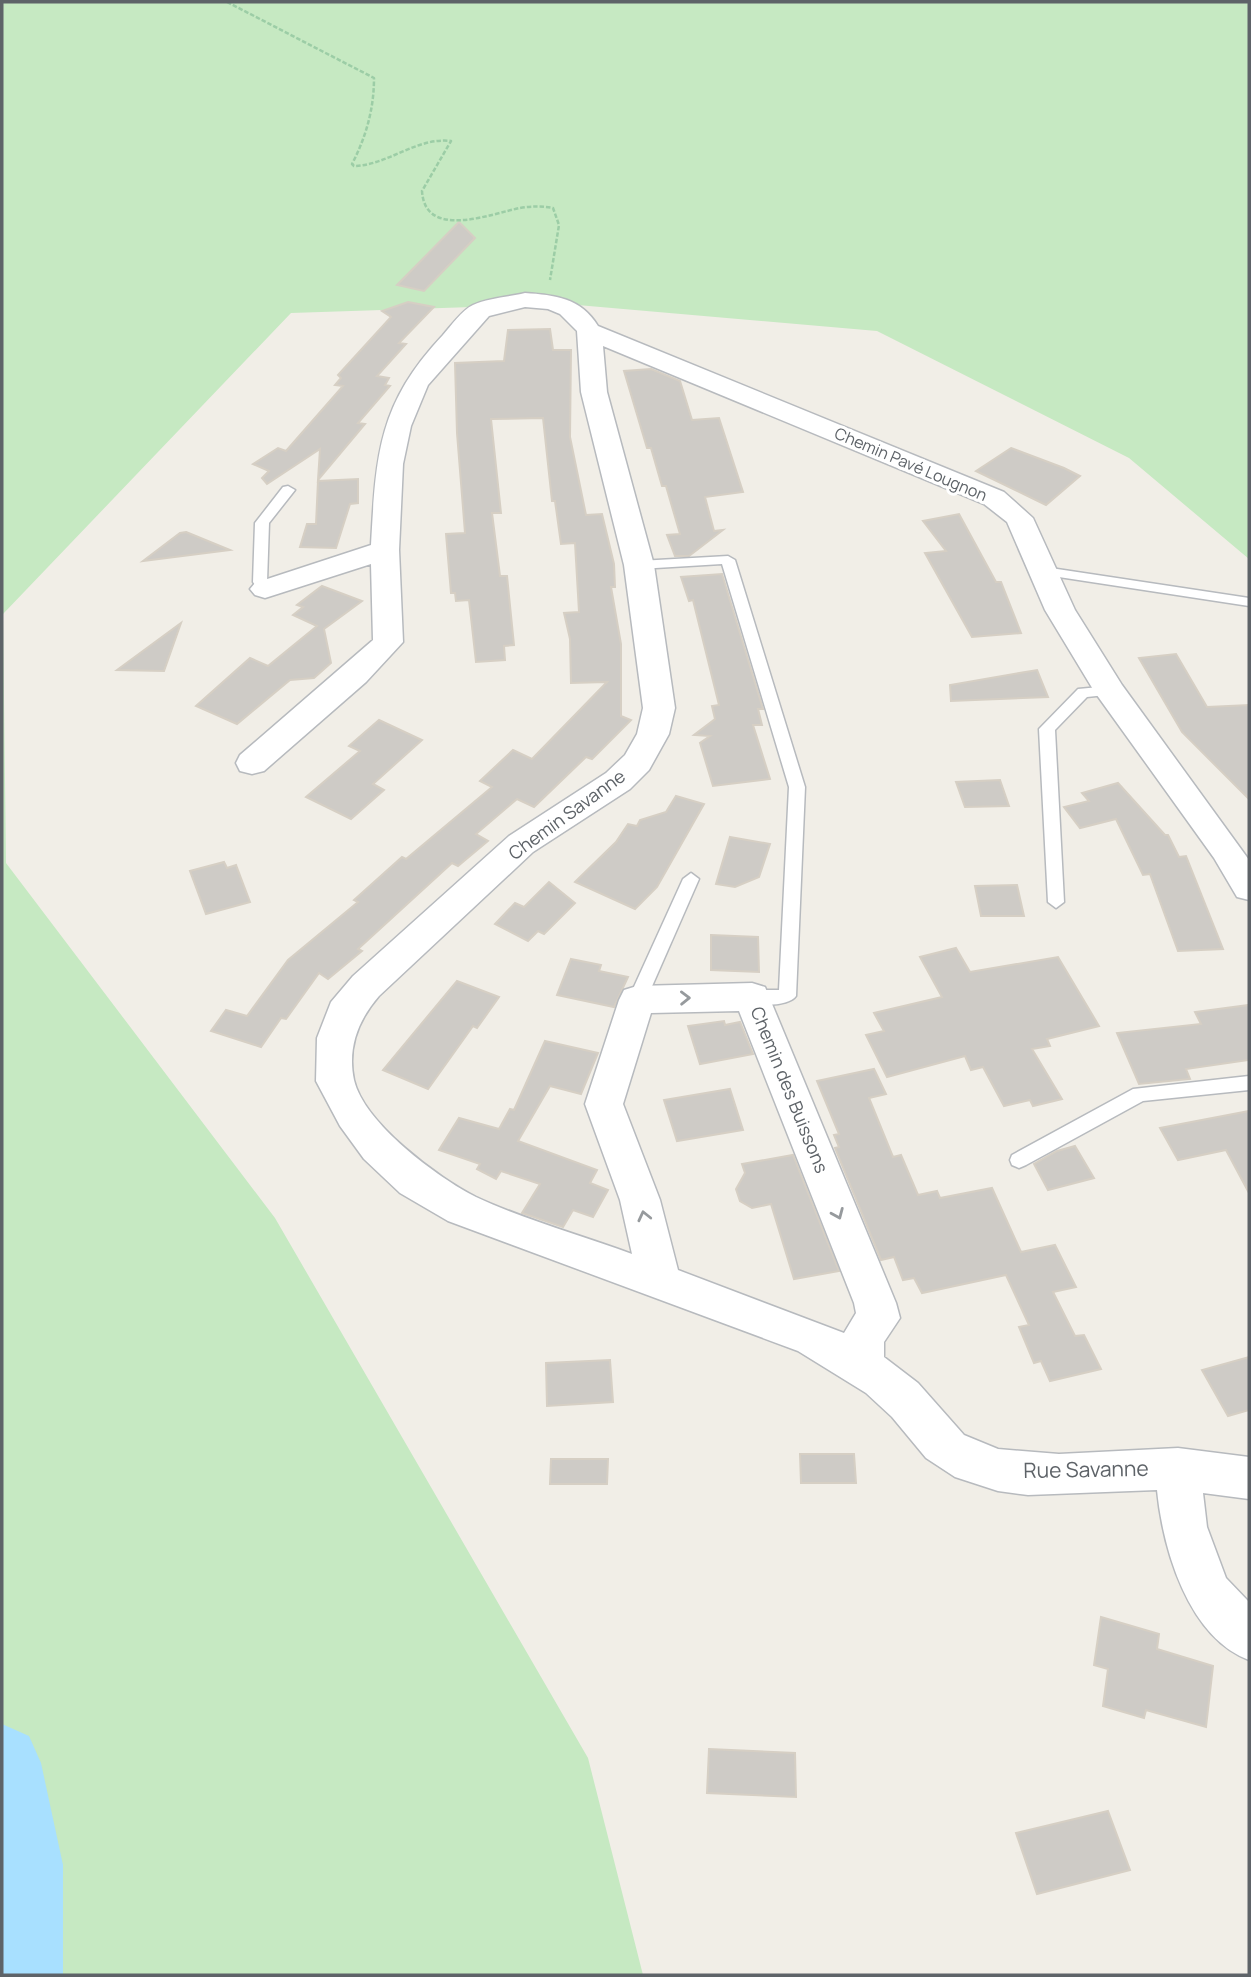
<svg xmlns="http://www.w3.org/2000/svg" width="1251" height="1977" viewBox="0 0 1251 1977" font-family="Manrope,sans-serif">
  <rect width="100%" height="100%" fill="#f1eee7"/>
  <polygon fill="#c6e9c2" points="2,2 1249,2 1249,559 1129,458 877,331 566,304 291,313 3,614 6,863 275,1218 588,1758 643,1975 2,1975"/>
  <g fill="none" stroke-linecap="round" stroke-linejoin="round">
    <polygon fill="#a8e0ff" fill-rule="evenodd" points="2,1724 29,1736 41,1763 63,1865 63,1975 2,1975"/>
  </g>
  <g fill="#cecbc6" stroke="#d6cfc4" stroke-width="2">
    <polygon points="459,222 475,238 424,291 397,285"/>
    <polygon points="408,302 434,307 399,343 406,344 377,376 389,378 385,385 390,386 358,423 365,424 318,480 320,449 267,484 262,478 269,471 253,464 278,448 286,451 343,386 335,385 341,378 338,375 391,317 382,311"/>
    <polygon points="550,329 553,350 571,350 570,437 586,515 602,514 614,564 615,587 611,587 621,644 621,716 631,720 592,759 586,757 534,807 517,799 476,834 488,841 458,866 452,863 358,949 362,951 328,979 319,973 286,1019 281,1018 261,1047 211,1031 226,1010 247,1016 288,960 358,902 354,900 402,857 406,859 492,787 480,781 513,750 532,759 607,682 571,683 570,639 564,613 579,612 575,543 561,544 555,501 552,501 543,418 491,419 501,513 492,513 500,576 507,576 514,645 504,646 505,660 476,662 469,600 456,601 455,593 451,593 446,534 465,533 457,433 455,363 504,361 508,330"/>
    <polygon points="651,369 680,381 692,420 719,418 743,492 705,497 714,531 723,530 689,556 675,556 667,535 680,534 666,486 662,486 651,448 647,448 624,371"/>
    <polygon points="1011,448 1064,468 1080,476 1046,505 976,471"/>
    <polygon points="358,479 358,503 350,504 336,548 300,547 307,524 316,524 318,481"/>
    <polygon points="959,514 996,582 1001,582 1021,633 972,637 925,553 946,551 923,521"/>
    <polygon points="186,532 230,550 143,561 180,533"/>
    <polygon points="722,574 763,709 758,709 762,725 753,725 770,779 713,786 700,743 710,736 694,735 715,719 712,706 719,705 693,600 689,601 681,577"/>
    <polygon points="322,586 362,601 324,629 331,663 314,678 290,680 237,724 196,706 250,658 268,666 317,626 293,615 303,607 297,605"/>
    <polygon points="181,623 164,671 117,670"/>
    <polygon points="1176,654 1207,707 1249,705 1249,799 1182,732 1139,658"/>
    <polygon points="1037,670 1048,697 951,701 950,685"/>
    <polygon points="379,720 422,740 373,784 384,790 351,819 306,797 360,751 349,746"/>
    <polygon points="1000,780 1009,806 965,807 956,782"/>
    <polygon points="1118,783 1165,835 1168,835 1179,857 1186,856 1223,949 1178,951 1150,874 1143,875 1116,819 1080,828 1064,807 1089,801 1082,793"/>
    <polygon points="676,796 704,804 657,887 635,909 575,882 616,842 628,824 637,826 640,820 666,812"/>
    <polygon points="730,837 770,844 759,877 735,887 716,884"/>
    <polygon points="224,862 227,868 236,865 250,902 206,914 190,871"/>
    <polygon points="549,882 575,903 544,934 538,931 528,941 495,924 515,903 524,907"/>
    <polygon points="1017,885 1024,916 981,916 975,886"/>
    <polygon points="711,935 758,937 759,972 711,970"/>
    <polygon points="956,948 970,972 1058,957 1099,1026 1047,1039 1050,1046 1032,1049 1062,1099 1033,1106 1030,1100 1004,1106 983,1067 971,1070 965,1056 887,1077 866,1035 884,1031 874,1013 942,997 920,957"/>
    <polygon points="571,959 601,965 599,971 628,977 614,1007 557,995"/>
    <polygon points="457,981 499,997 477,1028 473,1026 428,1089 383,1070"/>
    <polygon points="1249,1005 1249,1060 1186,1069 1190,1079 1139,1084 1117,1033 1201,1024 1195,1012"/>
    <polygon points="724,1021 725,1025 740,1022 753,1054 700,1064 688,1026"/>
    <polygon points="545,1041 598,1053 581,1094 550,1086 518,1141 597,1170 590,1183 608,1190 593,1217 573,1210 563,1227 522,1213 540,1184 501,1171 496,1179 477,1169 480,1164 439,1150 459,1118 499,1129 510,1109 514,1110"/>
    <polygon points="874,1069 886,1094 869,1098 893,1157 901,1155 918,1195 937,1191 940,1198 992,1188 1021,1252 1055,1245 1076,1287 1053,1292 1075,1336 1084,1335 1101,1369 1050,1381 1041,1361 1034,1363 1019,1327 1029,1325 1006,1275 922,1293 914,1278 903,1280 894,1257 881,1260 835,1148 839,1147 834,1135 839,1134 817,1081"/>
    <polygon points="730,1089 743,1130 677,1141 664,1100"/>
    <polygon points="1249,1111 1249,1193 1226,1150 1178,1160 1160,1128"/>
    <polygon points="1075,1146 1094,1178 1048,1190 1034,1164 1057,1151"/>
    <polygon points="793,1155 839,1271 794,1279 771,1204 752,1208 740,1201 736,1189 745,1173 742,1164"/>
    <polygon points="1249,1357 1249,1410 1228,1416 1202,1370"/>
    <polygon points="610,1360 613,1402 547,1406 546,1363"/>
    <polygon points="800,1454 854,1454 856,1483 801,1483"/>
    <polygon points="551,1459 608,1459 607,1484 550,1484"/>
    <polygon points="1101,1617 1159,1634 1157,1649 1213,1666 1206,1727 1146,1710 1144,1718 1103,1706 1108,1669 1094,1665"/>
    <polygon points="709,1749 795,1753 796,1797 707,1793"/>
    <polygon points="1108,1811 1130,1870 1037,1894 1016,1833"/>
  </g>
  <g fill="none" stroke-linecap="round" stroke-linejoin="round">
    <g stroke="#b7babe" stroke-width="3">
      <g id="service">
        <polygon points="288,486 295,490 269,523 267,582 272,589 265,593 260,592 253,582 255,523 283,487"/>
        <path d="M 728,556 L 735,560 L 805,787 L 796,996 C 789,1007 750,1008 743,997 L 752,990 L 779,990 L 789,787 L 722,564 L 639,569 L 632,565 L 639,561 Z"/>
        <polygon points="1044,567 1249,598 1249,606 1039,574 1037,571"/>
        <polygon points="1110,686 1115,688 1117,691 1115,694 1087,697 1055,730 1064,902 1056,908 1048,902 1039,729 1078,689"/>
        <polygon points="691,873 699,879 646,1000 637,1007 631,1005 628,1000 683,879"/>
        <polygon points="1249,1076 1249,1090 1143,1101 1026,1165 1019,1168 1012,1165 1010,1160 1012,1155 1133,1089"/>
      </g>
    </g>
    <g stroke="#b7babe" stroke-width="3">
      <path id="minor" d="M 525,293 C 555,295 581,298 598,326 L 1004,492 L 1033,518 L 1075,610 L 1122,685 L 1249,860 L 1249,900 L 1237,897 L 1214,858 L 1094,691 L 1045,610 L 1007,522 L 984,504 L 603,346 L 607,392 L 654,565 L 675,708 L 669,734 L 649,770 L 630,789 L 533,852 L 379,996 C 359,1019 347,1047 354,1080 C 364,1123 438,1178 476,1197 C 525,1220 581,1235 632,1254 L 620,1200 L 585,1104 L 619,1000 L 624,990 L 637,986 L 752,983 L 765,987 L 896,1303 L 900,1318 L 884,1342 L 884,1357 L 918,1383 L 964,1435 L 998,1449 L 1059,1454 L 1178,1448 L 1249,1457 L 1249,1499 L 1203,1493 L 1207,1527 L 1226,1578 L 1249,1602 L 1249,1660 C 1188,1637 1163,1549 1157,1490 L 1028,1495 L 998,1491 L 955,1477 L 926,1458 L 892,1417 L 866,1393 L 798,1351 L 448,1221 L 400,1193 L 364,1159 L 340,1126 L 316,1081 L 317,1038 L 331,1002 L 353,976 L 509,836 L 606,773 L 625,755 L 637,734 L 643,708 L 624,565 L 581,392 L 577,331 L 560,314 L 548,309 L 525,307 L 489,316 L 428,385 L 411,426 L 403,464 L 399,550 L 403,642 L 366,682 L 264,771 L 252,774 L 240,771 L 236,763 L 240,755 L 373,640 L 371,564 L 265,598 L 255,595 L 250,589 L 255,583 L 371,545 C 376,455 378,404 443,335 C 451,326 462,310 473,305 C 488,298 509,297 525,293 ZM 739,1011 L 854,1303 L 856,1313 L 844,1333 L 678,1270 L 660,1200 L 623,1104 L 651,1013 Z"/>
    </g>
    <path stroke="#9ccda6" stroke-width="2.5" stroke-dasharray="4.5 2" stroke-linecap="butt" d="M 227,2 L 374,78 C 374,109 366,137 352,164 L 354,166 C 389,165 416,137 451,141 L 422,191 C 425,241 493,213 520,208 C 532,206 542,206 553,208 L 559,225 L 550,280"/>
    <use href="#service" fill="#fff" fill-rule="evenodd"/>
    <use href="#minor" fill="#fff" fill-rule="evenodd"/>
  </g>
  <defs><path id="oneway-chevron" d="M-2-3.5L2.5 0L-2 3.5" fill="none" stroke-width="1.6" stroke-linecap="round" stroke-linejoin="round" transform="scale(1.75)"/></defs>
  <g stroke="#969a9d">
    <use href="#oneway-chevron" transform="translate(685 998) rotate(-1)"/>
    <use href="#oneway-chevron" transform="translate(838 1214) rotate(67)"/>
    <use href="#oneway-chevron" transform="translate(644 1216) rotate(-103)"/>
  </g>
  <g text-anchor="middle" stroke-width="6" stroke-linejoin="round" paint-order="stroke">
    <g font-size="16" fill="#5e6368" stroke="#fff">
      <text transform="translate(911 464) rotate(23)" y="6">Chemin Pavé Lougnon</text>
    </g>
    <g font-size="18" fill="#5e6368" stroke="#fff">
      <text transform="translate(567 815) rotate(-36)" y="6">Chemin Savanne</text>
      <text transform="translate(789 1090) rotate(68)" y="6">Chemin des Buissons</text>
    </g>
    <g font-size="21" fill="#5e6368" stroke="#fff">
      <text transform="translate(1086 1470) rotate(-1)" y="7">Rue Savanne</text>
    </g>
  </g>
  <rect width="1251" height="1977" fill="none" stroke="#5e6368" stroke-width="7"/>
</svg>
